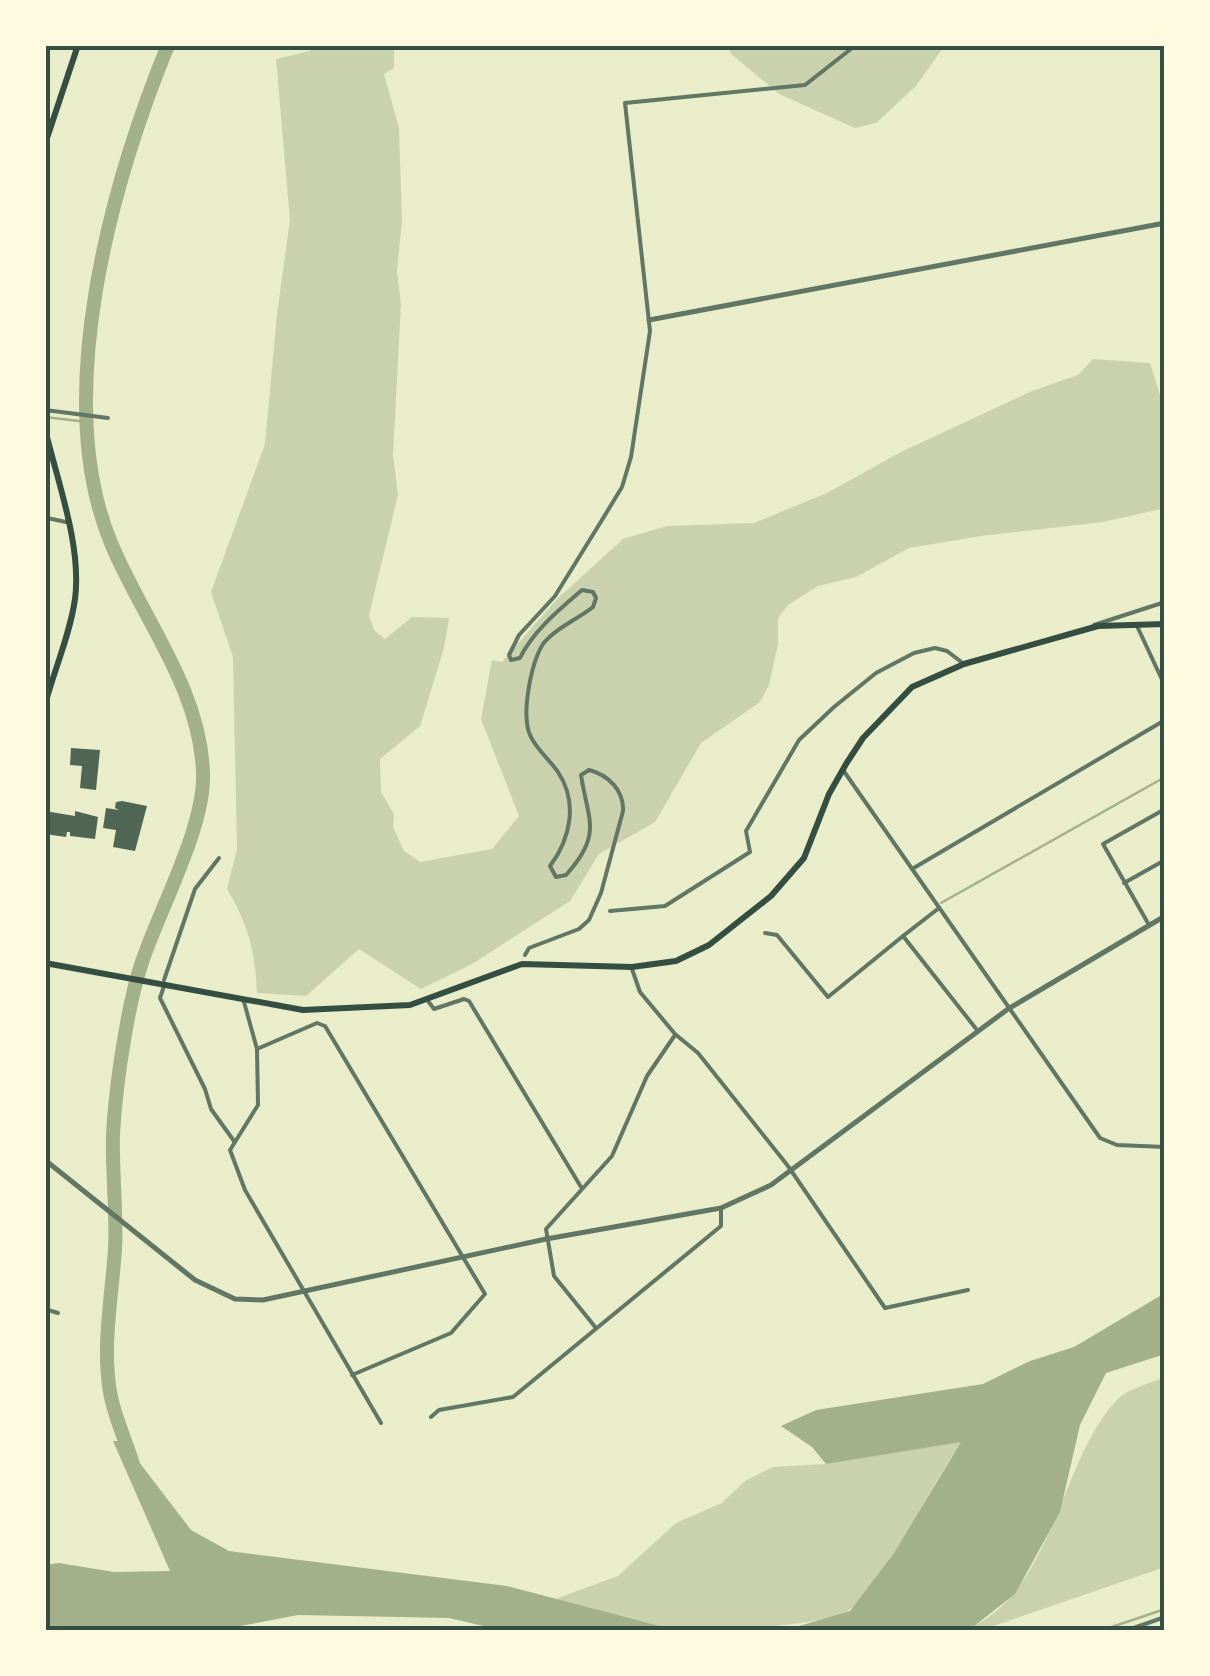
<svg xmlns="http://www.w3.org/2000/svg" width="1210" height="1676" viewBox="0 0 1210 1676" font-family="'DM Sans',sans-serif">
  <rect width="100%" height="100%" fill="#e9edc9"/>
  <g fill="#cad2ad">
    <path d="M 313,45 L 394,45 L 394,68 L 384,74 L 399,128 L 402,220 L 397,271 L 401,304 L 393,455 L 398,495 L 369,615 L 374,630 L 385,639 L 412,617 L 449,618 L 444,648 L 420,726 L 380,759 L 381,792 L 394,814 L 393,827 L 404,851 L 420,862 L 492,849 L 519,816 L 481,719 L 492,660 L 502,662 L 556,600 L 623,539 L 667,526 L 754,523 L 827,493 L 901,452 L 1032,391 L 1078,375 L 1093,359 L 1150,363 L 1165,411 L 1165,508 L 1103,522 L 981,536 L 909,548 L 856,577 L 818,586 L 788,605 L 778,618 L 778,644 L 769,685 L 760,702 L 701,743 L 655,822 L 599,854 L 570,901 L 472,964 L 421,989 L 359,949 L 306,996 L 257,993 C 255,951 249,926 227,889 L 237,849 L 233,657 L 211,592 L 265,444 L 277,314 L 290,220 L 276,59 L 310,51 Z"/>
    <polygon points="729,45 945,45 916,86 876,123 855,128 779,94 730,53"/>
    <path d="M 1165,1377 L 1165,1567 L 979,1631 L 961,1631 C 1053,1600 1059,1460 1117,1400 C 1127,1389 1151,1383 1165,1377 Z"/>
    <path d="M 962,1441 C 925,1495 898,1559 853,1607 C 832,1628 707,1631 673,1629 C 643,1628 587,1607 555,1599 L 618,1576 L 676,1523 L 722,1503 L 745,1481 L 773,1467 L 826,1464 Z"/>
  </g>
  <polygon fill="#a3b18a" points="1165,1293 1165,1354 1106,1373 1080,1425 1060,1512 1015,1594 973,1627 961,1631 505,1631 449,1618 298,1615 215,1631 45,1631 45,1565 59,1563 114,1572 170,1571 113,1441 123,1441 191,1530 229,1551 507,1586 671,1629 799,1626 850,1611 894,1553 961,1442 826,1464 812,1447 781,1426 816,1410 983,1384 1030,1361 1074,1347"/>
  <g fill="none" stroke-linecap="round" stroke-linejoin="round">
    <g stroke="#a3b18a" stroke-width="2.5">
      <polyline points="45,417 87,422"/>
      <polyline points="941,903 1165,777"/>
      <polyline points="1100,1631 1165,1609"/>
    </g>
    <path stroke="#a3b18a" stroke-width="14" d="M 133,1464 C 126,1441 114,1416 110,1392 C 102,1345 112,1296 115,1249 C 117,1212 112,1174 113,1136 C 115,1090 127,1008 141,965 C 158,912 206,826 203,772 C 200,688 142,618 111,543 C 51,398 111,185 168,45"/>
  </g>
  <g fill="#4f6655">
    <polygon points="71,748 100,750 96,790 80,788 82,766 70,765"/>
    <polygon points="122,801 147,806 135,851 113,847 116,830 103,828 106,808 119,810 115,808 116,802"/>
    <polygon points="45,811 75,816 75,811 98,817 95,839 70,836 70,832 67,832 66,837 45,834"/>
  </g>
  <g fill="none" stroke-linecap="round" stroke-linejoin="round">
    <g stroke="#617663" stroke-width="4">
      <polyline points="45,410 108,418"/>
      <polyline points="45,514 47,518 66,522"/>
      <polyline points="1094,625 1165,602"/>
      <polyline points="1137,626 1165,686"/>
      <polyline points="843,770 1100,1138 1117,1145 1165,1147"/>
      <polyline points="912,869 1165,720"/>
      <polyline points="1124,883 1165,860"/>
      <polyline points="939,908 903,936 977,1030"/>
      <polyline points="610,911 665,906 750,852 746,831 799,740 834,707 876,673 914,653 935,648 947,651 964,664"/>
      <polyline points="1149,925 1103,844 1165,809"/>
      <polyline points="765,933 777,935 828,997 903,936"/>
      <path d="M 525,955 L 529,948 L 579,929 L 589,920 L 601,893 L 623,811 C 624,791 609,775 589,770 L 581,775 C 588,821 603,834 566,875 L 556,877 L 550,866 C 571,838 578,802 558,772 C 549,759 536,749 530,735 C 521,714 531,663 543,644 C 554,629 578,619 593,607 L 596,598 L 593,592 L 582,590 C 560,609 533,631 520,658 L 511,660 L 509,655 L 519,635 L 555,596 L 602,520 L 622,487 L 631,457 L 650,331 L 625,103 L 805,85 L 856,45"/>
      <polyline points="632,969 640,992 675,1034 698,1053 788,1166 885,1308 968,1290"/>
      <polyline points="164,980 195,889 219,858"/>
      <polyline points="164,986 160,998 205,1089 211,1109 234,1141"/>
      <polyline points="428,1001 434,1009 464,999 469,1001 581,1187"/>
      <polyline points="244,1002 257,1049 258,1105 230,1150 245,1190 381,1423"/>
      <polyline points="257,1049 317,1023 325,1026 485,1294 451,1333 352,1375"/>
      <polyline points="45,1309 58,1313"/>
      <polyline points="596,1328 554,1276 546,1229 612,1156 647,1076 675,1035"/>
      <polyline points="431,1417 439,1410 513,1397 721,1226 721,1210"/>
      <polyline points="1125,1631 1165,1617"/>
    </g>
    <g stroke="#617663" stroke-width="5">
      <polyline points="649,320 1165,223"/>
      <polyline points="45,1160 195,1280 235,1299 263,1300 546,1239 721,1208 771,1185 1008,1009 1165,916"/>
    </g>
    <g stroke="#344e41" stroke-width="6">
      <polyline points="45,144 78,45"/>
      <path d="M 45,429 C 57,480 82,546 75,599 C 70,635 54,670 45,705"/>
    </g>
    <polyline stroke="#344e41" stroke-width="6" points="45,963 303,1010 410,1005 522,964 632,967 676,961 709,945 771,896 804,858 829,794 846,764 863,738 912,687 964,664 1098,626 1165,624"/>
  </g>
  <rect width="1210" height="1676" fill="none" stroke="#fefae0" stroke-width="95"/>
  <rect x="48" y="48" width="1114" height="1580" fill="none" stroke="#344e41" stroke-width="4"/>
</svg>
